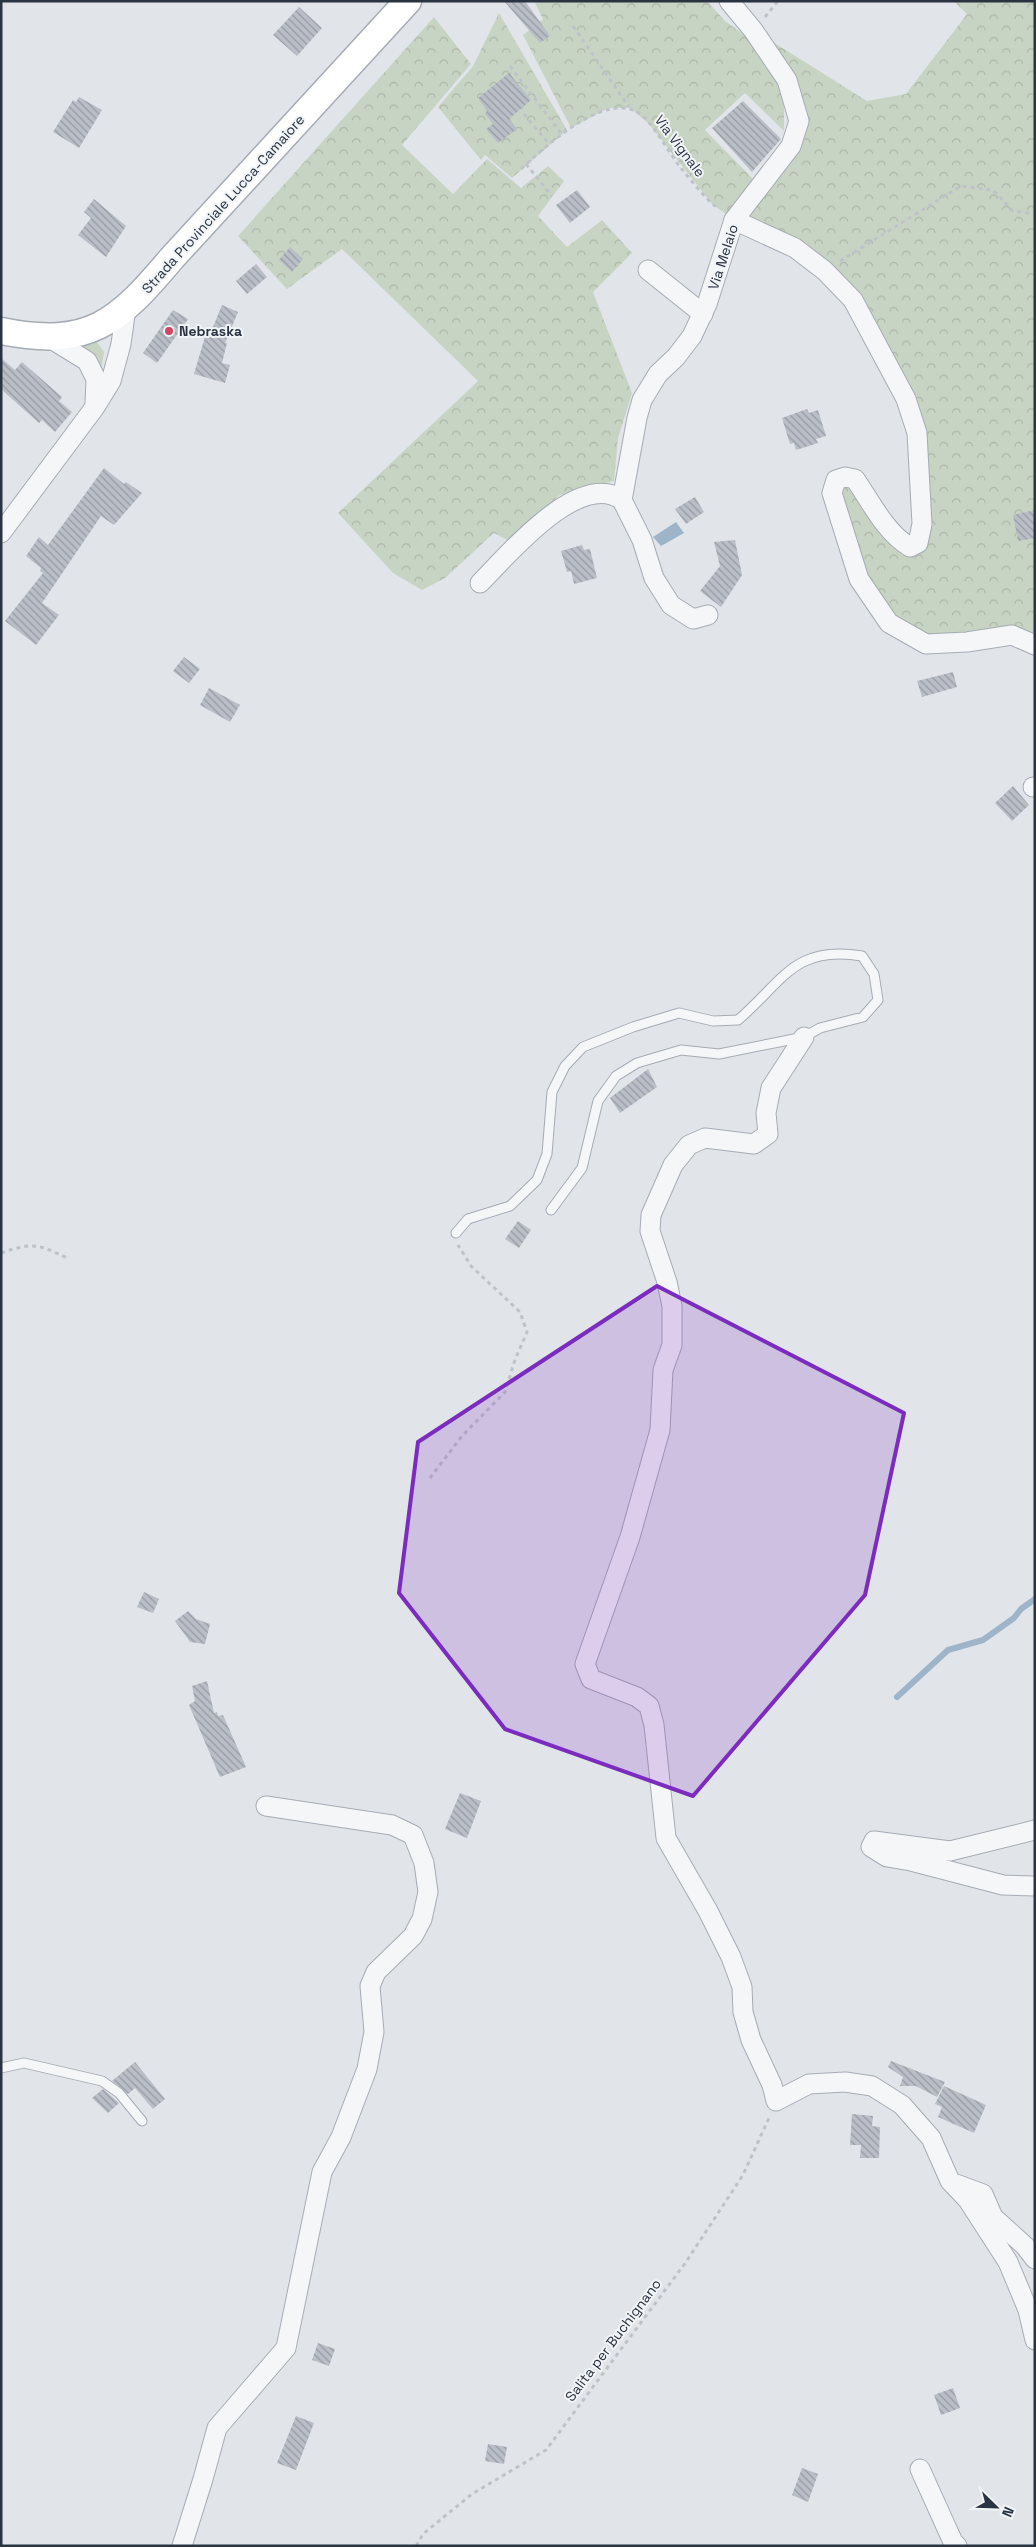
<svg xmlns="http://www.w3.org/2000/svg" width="1036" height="2547" viewBox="0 0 1036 2547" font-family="'Space Grotesk',sans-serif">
  <defs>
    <pattern id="park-crowns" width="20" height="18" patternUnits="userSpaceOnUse" patternTransform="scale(1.25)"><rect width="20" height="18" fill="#c8d4c3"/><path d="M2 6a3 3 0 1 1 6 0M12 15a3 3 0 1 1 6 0" fill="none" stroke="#acb6a9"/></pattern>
    <pattern id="building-back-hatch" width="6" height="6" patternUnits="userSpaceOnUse" patternTransform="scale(1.25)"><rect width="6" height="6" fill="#b9bec7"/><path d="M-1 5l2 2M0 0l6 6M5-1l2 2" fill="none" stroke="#979ba3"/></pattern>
  </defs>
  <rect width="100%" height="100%" fill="#e1e5ea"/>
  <polygon fill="#c8d4c3" points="97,342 104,352 101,370 79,345"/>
  <g fill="url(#park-crowns)">
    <polygon points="534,1 707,1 725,21 750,39 778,80 784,107 784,131 745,93 705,130 755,181 726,214 712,204 649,124 630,108 608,108 571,128 523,35 543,19"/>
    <polygon points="954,1 1035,1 1035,638 1008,629 928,636 893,617 864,573 841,496 844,487 851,488 925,548 929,536 928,486 904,379 861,293 803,244 747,217 800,151 805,137 805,118 791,73 773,42 867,101 906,94 967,14"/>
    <polygon points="499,13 567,130 512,178 485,155 481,160 438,107 473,66"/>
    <polygon points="434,17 471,64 402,145 453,194 487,159 521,188 548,166 564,181 538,216 567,247 602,220 632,253 593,292 632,393 618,438 614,481 560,495 509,541 494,533 445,578 422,590 393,573 338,513 478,381 342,249 287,289 238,236"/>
  </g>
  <polygon fill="#9db4c9" points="676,522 684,533 661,546 653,537"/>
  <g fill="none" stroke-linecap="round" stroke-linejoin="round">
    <polyline stroke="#9db4c9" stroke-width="6" points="897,1697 948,1650 983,1640 1014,1618 1021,1609 1035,1599"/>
  </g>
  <g fill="url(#building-back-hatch)">
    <polygon points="504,1 525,1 550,36 540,43"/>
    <polygon points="299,7 322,28 297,56 273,35"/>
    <polygon points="509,73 531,100 509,119 517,129 498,143 486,129 493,124 485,114 487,111 478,98"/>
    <polygon points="79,97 102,110 79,148 53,132 73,100 76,102"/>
    <polygon points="743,101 781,139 752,172 712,128"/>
    <polygon points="577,190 590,207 570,223 556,205"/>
    <polygon points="94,199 126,226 106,257 78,235 91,218 84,212"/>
    <polygon points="290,247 303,259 292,272 279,260"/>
    <polygon points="256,264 267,277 247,294 236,281"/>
    <polygon points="222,305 238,312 225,343 227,343 222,363 230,365 225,383 194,374 207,330 211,332"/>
    <polygon points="173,310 188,319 157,363 143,353"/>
    <polygon points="1,358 15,370 22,362 62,397 59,401 72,412 55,432 42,420 39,423 1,389"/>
    <polygon points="807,409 809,413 818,410 826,436 816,439 818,443 796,450 794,443 790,444 782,418"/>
    <polygon points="104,468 124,484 126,482 142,493 114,525 101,516 42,603 59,615 36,645 5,621 43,573 40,571 41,568 26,556 39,537 48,545"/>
    <polygon points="695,497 704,512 686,524 675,509"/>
    <polygon points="1035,510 1035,538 1018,541 1013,515"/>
    <polygon points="735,540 742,575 721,607 700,591 720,566 714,542"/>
    <polygon points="582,545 584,550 590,549 597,578 574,584 571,571 567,572 561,551"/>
    <polygon points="184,657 200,669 189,683 173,671"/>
    <polygon points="953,672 957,687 922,697 917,681"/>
    <polygon points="209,688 240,705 230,722 200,705"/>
    <polygon points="1013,786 1029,805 1012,821 995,803"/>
    <polygon points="648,1069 657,1087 620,1113 610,1098"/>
    <polygon points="518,1221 531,1230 519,1248 505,1239"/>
    <polygon points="144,1592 159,1599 153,1613 137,1607"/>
    <polygon points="188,1611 196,1619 210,1624 205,1644 190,1642 175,1621"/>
    <polygon points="207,1681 214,1713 217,1712 218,1716 223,1715 246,1767 220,1777 189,1705 195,1701 192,1686"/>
    <polygon points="460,1793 481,1801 467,1838 445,1829"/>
    <polygon points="891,2061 945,2082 937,2097 916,2086 900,2086 903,2077 888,2067"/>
    <polygon points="135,2062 165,2099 153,2109 135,2088 128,2094 112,2081"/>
    <polygon points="944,2086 986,2105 974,2133 938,2117 942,2107 935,2104"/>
    <polygon points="103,2089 119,2103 108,2113 92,2098"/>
    <polygon points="852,2114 873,2116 872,2126 880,2127 879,2158 860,2158 861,2145 850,2145"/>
    <polygon points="318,2343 335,2349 329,2366 312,2360"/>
    <polygon points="953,2388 960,2408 941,2415 934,2395"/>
    <polygon points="296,2416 314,2423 296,2470 277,2463"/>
    <polygon points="488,2444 507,2447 504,2464 485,2461"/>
    <polygon points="802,2468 818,2474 808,2502 792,2495"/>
  </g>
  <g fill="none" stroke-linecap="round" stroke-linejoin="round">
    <g stroke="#a6acb4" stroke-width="11">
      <g id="lane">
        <path d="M 456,1233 L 468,1219 L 510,1206 L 537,1180 L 547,1154 L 552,1092 L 565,1066 L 583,1047 L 633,1027 L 679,1013 L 713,1021 L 738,1020 C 782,983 794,944 862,956 L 874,974 L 878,1000 L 863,1017 L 820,1028 L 804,1037 L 719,1054 L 681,1050 L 637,1063 L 616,1076 L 598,1101 L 582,1168 L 551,1210"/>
        <polyline points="1,2068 24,2063 102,2081 119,2093 142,2121"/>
      </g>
    </g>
    <g stroke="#a6acb4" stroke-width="21">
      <g id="street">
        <path d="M 734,220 L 795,248 L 825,271 L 853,300 L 906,399 L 917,433 L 922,524 L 918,543 L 910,547 C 885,532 871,502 855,479 L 845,477 L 836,480 L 832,493 L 859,579 L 889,623 L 926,644 L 967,642 L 1012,635 L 1035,645"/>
        <polyline points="648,270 703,314"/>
        <polyline points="48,337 87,361 96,379 95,404"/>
        <polyline points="1,533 95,407 111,381 121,344 126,308"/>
        <path d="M 480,583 C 507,556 579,469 622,500"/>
        <polyline points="708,615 693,619 671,605 654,578 642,540 622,500 637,418 642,400 658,374 676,357 692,336 707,304 734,220 791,146 799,121 787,80 753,30 729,1"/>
        <polyline points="1033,787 1035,787"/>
        <polyline points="804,1037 771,1088 766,1113 768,1134 754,1144 705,1138 689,1145 673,1165 651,1215 650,1231 667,1282 672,1306 672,1345 663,1370 660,1430 630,1537 585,1664 591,1679 637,1697 649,1706 654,1725 666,1838 708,1911 731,1957 742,1987 743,2012 751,2040 772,2085 776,2101 809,2084 845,2082 872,2086 902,2105 931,2138 950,2181 968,2200 1008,2262 1028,2310 1035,2340"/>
        <polyline points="1035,1830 950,1851 874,1841 871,1847 887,1857 911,1861 1003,1885 1035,1886"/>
        <polyline points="956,2184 983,2194 993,2217 1025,2246 1035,2259"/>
        <polyline points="920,2469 953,2542 957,2546"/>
        <polyline points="182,2546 203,2479 217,2428 286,2348 322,2172 341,2137 367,2069 374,2032 370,1986 376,1972 413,1936 422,1919 428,1892 424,1863 413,1835 392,1825 266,1806"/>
      </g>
    </g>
    <g stroke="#a6acb4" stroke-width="29">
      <path id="secondary" d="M 1,331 C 90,349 118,322 172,258 L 408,1"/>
    </g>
    <g stroke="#bfc3c8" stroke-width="3" stroke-dasharray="4 4" stroke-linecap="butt">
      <polyline points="765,17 778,1"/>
      <polyline points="573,26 629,107"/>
      <polyline points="510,66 561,133"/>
      <polyline points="524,114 549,144"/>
      <polyline points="526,164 552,196"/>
      <path d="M 521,169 C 546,146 610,85 644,117 C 656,129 669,152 680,167 C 692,181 704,198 719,209"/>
      <polyline points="840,261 961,186 993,190 1013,211 1035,214"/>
      <path d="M 1,1253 C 33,1242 38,1244 67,1258"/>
      <polyline points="430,1478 462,1436 505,1392 515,1360 527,1332 520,1312 471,1266 458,1245"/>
      <polyline points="416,2546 423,2534 472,2494 546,2450 686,2262 743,2175 769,2118"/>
    </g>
    <use href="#lane" stroke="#f4f6f8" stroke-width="9"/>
    <use href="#street" stroke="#f4f6f8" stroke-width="19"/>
    <use href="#secondary" stroke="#fff" stroke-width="26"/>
  </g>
  <path fill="#7b2cbf" fill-opacity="0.2" stroke="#7b2cbf" stroke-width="4" stroke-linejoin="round" d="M 657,1286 L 904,1413 L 865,1595 L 693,1796 L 505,1729 L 399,1593 L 418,1442 Z"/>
  <circle fill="#cc4961" stroke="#f1f4f7" stroke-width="2" cx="169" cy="331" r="5"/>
  <g text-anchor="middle" stroke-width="4" stroke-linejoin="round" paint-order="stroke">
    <g font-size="14" fill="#2a3341" stroke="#f1f4f7">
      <text transform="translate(680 146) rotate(53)" y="5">Via Vignale</text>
      <text transform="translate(223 204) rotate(-48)" y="5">Strada Provinciale Lucca-Camaiore</text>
      <text transform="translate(723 257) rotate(-72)" y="5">Via Melaio</text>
      <text transform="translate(613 2340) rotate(-53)" y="5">Salita per Buchignano</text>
    </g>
    <g font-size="14" font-weight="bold" fill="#2a3341" stroke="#f1f4f7" text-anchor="start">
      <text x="179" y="336">Nebraska</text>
    </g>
  </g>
  <rect width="1036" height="2547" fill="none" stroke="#2a3341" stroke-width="5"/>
  <g transform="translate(996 2507) rotate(113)" stroke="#f1f4f7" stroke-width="4" paint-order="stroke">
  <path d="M0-4L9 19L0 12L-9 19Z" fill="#2a3341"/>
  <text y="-8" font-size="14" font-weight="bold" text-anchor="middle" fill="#2a3341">N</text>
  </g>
</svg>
